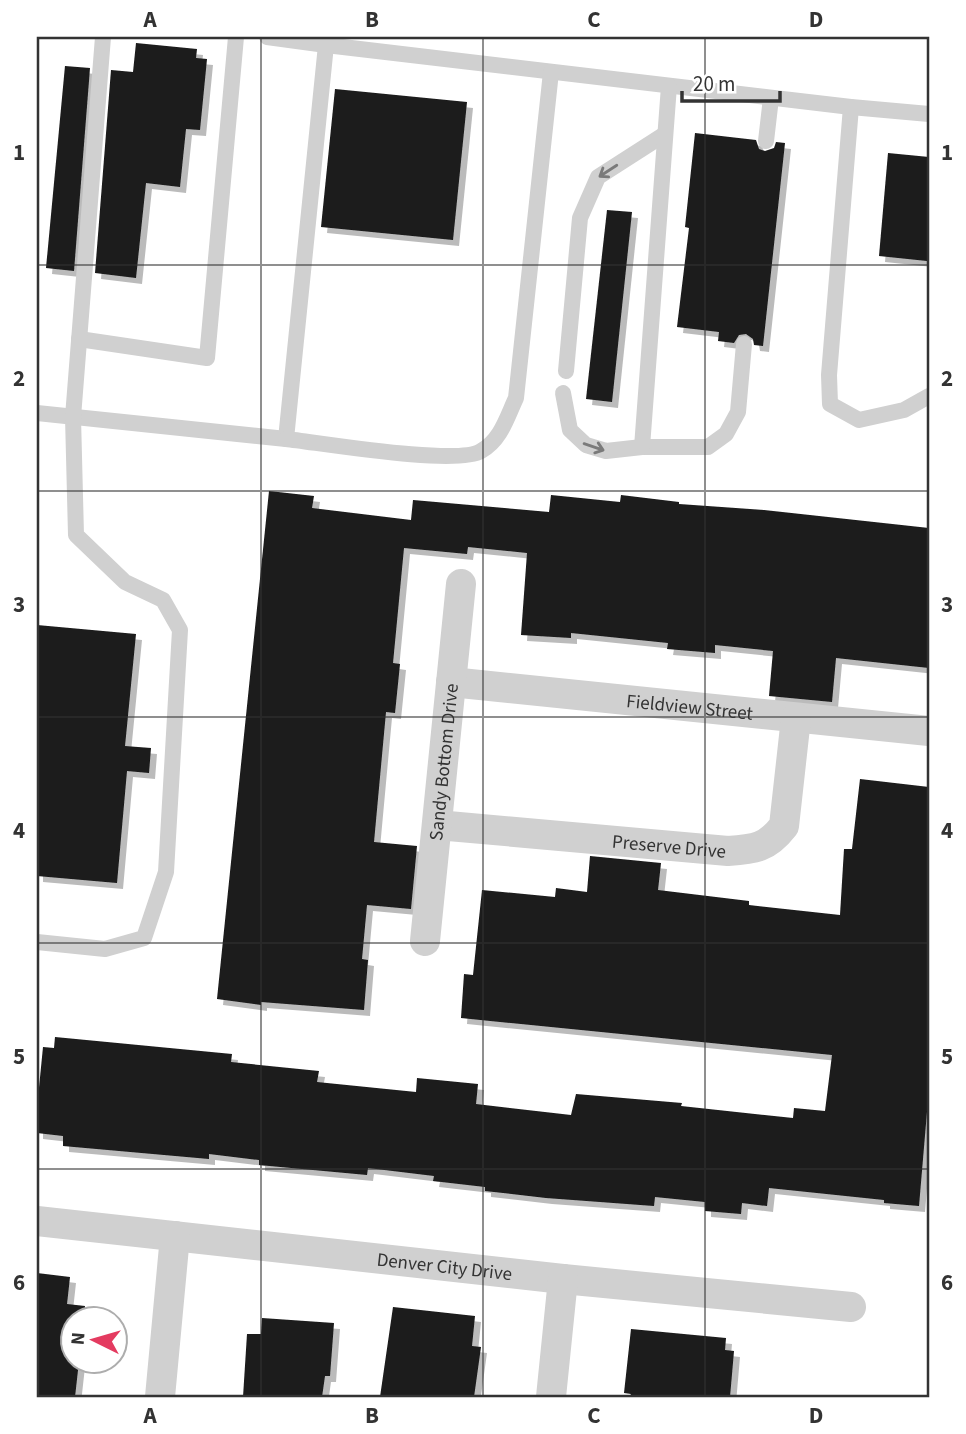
<svg xmlns="http://www.w3.org/2000/svg" width="966" height="1434" viewBox="0 0 966 1434" font-family="'Source Sans 3',sans-serif">
  <defs>
    <filter id="shadow"><feDropShadow dx="6" dy="6" stdDeviation="0" flood-color="#0004"/></filter>
  </defs>
  <rect width="100%" height="100%" fill="#fff"/>
  <g fill="#1a1a1a" filter="url(#shadow)">
    <polygon points="136,43 197,49 196,58 207,59 200,130 186,129 180,187 146,183 136,278 95,273 111,70 133,72"/>
    <polygon points="65,66 90,68 74,271 46,268"/>
    <polygon points="335,89 467,102 453,240 321,227"/>
    <polygon points="695,133 756,140 759,149 765,151 774,148 776,142 785,143 763,346 754,345 753,339 746,334 739,335 734,343 718,341 719,332 677,327 689,228 685,227"/>
    <polygon points="888,153 929,157 927,261 879,256"/>
    <polygon points="607,210 632,212 612,402 586,399"/>
    <polygon points="269,491 314,496 312,508 411,520 413,500 549,512 551,495 620,502 621,495 679,502 679,504 764,510 929,528 929,668 836,658 832,702 769,696 773,651 715,645 715,653 667,649 668,643 571,633 571,638 521,635 527,553 468,547 467,554 404,548 393,663 400,664 395,713 386,712 374,842 417,846 411,909 367,905 362,959 368,960 364,1010 261,1002 261,1005 217,999"/>
    <polygon points="37,625 136,634 125,746 151,748 149,773 127,771 117,883 37,876"/>
    <polygon points="860,779 929,787 929,1088 919,1206 884,1203 884,1200 769,1188 767,1206 742,1203 741,1214 705,1211 705,1202 655,1197 654,1206 546,1198 485,1191 485,1187 433,1181 434,1176 368,1168 367,1175 259,1165 259,1160 209,1154 209,1159 63,1146 63,1136 37,1133 37,1108 43,1047 54,1048 55,1037 232,1054 231,1062 319,1071 317,1082 416,1092 417,1078 478,1084 476,1104 571,1115 576,1094 682,1103 681,1106 793,1118 794,1108 825,1111 832,1055 461,1018 464,974 473,975 482,890 555,897 556,888 587,892 590,856 661,863 658,890 749,901 749,905 840,915 844,849 852,849"/>
    <polygon points="37,1273 70,1277 67,1304 85,1306 84,1319 74,1319 74,1361 79,1361 75,1397 37,1397"/>
    <polygon points="393,1307 475,1316 472,1346 481,1347 474,1397 380,1397"/>
    <polygon points="262,1318 334,1323 330,1376 325,1376 322,1397 243,1397 247,1334 261,1334"/>
    <polygon points="631,1329 726,1338 725,1350 734,1351 730,1397 630,1397 631,1394 624,1393"/>
  </g>
  <g fill="none" stroke-linecap="round" stroke-linejoin="round">
    <g stroke="#d0d0d0" stroke-width="16">
      <polyline points="326,45 851,107"/>
      <polyline points="929,114 851,107 829,375 830,404 859,420 904,410 929,396"/>
      <polyline points="766,141 771,98"/>
      <polyline points="79,339 207,358 236,37"/>
      <polyline points="566,371 580,218 598,177 665,134"/>
      <polyline points="563,393 570,430 586,445 606,451 642,447 708,447 726,434 738,412 744,344"/>
      <polyline points="37,413 286,439 326,45 267,37"/>
      <path d="M 286,439 C 322,443 457,466 481,451 C 501,440 507,417 516,398 L 551,72"/>
      <polyline points="642,447 669,86"/>
      <polyline points="37,942 105,949 144,938 166,872 180,630 163,600 125,582 76,535 73,417 103,37"/>
    </g>
    <g stroke="#d0d0d0" stroke-width="30">
      <path id="s1" d="M 451,682 L 929,731"/>
      <path id="s2" d="M 437,825 L 728,851 C 755,849 767,848 784,826 L 796,718"/>
      <path id="s3" d="M 425,941 L 461,584"/>
      <path id="s4" d="M 37,1221 L 563,1279 L 851,1307"/>
      <polyline points="160,1397 175,1236"/>
      <polyline points="551,1397 563,1279"/>
    </g>
  </g>
  <defs><path id="oneway-shaft" d="M-6 0H5M1.5-3L5.5 0L1.5 3" fill="none" stroke-width="1.6" stroke-linecap="round" stroke-linejoin="round" transform="scale(1.75)"/></defs>
  <g stroke="#7a7a7a">
    <use href="#oneway-shaft" transform="translate(608 171) rotate(147)"/>
    <use href="#oneway-shaft" transform="translate(594 447) rotate(19)"/>
  </g>
  <path fill="none" stroke="#333" stroke-width="2" stroke-opacity="0.55" d="M 261,37 L 261,1397M 483,37 L 483,1397M 705,37 L 705,1397M 37,265 L 929,265M 37,491 L 929,491M 37,717 L 929,717M 37,943 L 929,943M 37,1169 L 929,1169"/>
  <g text-anchor="middle" stroke-width="7" stroke-linejoin="round" paint-order="stroke">
    <g font-size="19" fill="#333" stroke="#fff">
      <text dy="7" stroke="none"><textPath href="#s1" startOffset="240">Fieldview Street</textPath></text>
      <text dy="7" stroke="none"><textPath href="#s3" startOffset="180">Sandy Bottom Drive</textPath></text>
      <text dy="7" stroke="none"><textPath href="#s2" startOffset="233">Preserve Drive</textPath></text>
      <text dy="7" stroke="none"><textPath href="#s4" startOffset="410">Denver City Drive</textPath></text>
    </g>
  </g>
  <rect width="966" height="1434" fill="none" stroke="#ffffff" stroke-width="77"/>
  <g transform="translate(94 1340) rotate(275)"><circle r="33" fill="#ffffff" stroke="#adadad" stroke-width="2"/>
  <path d="M0-5L12 26L0 18L-12 26Z" fill="#e43b60"/>
  <text y="-10" font-size="19" font-weight="bold" text-anchor="middle" fill="#333333">N</text>
  </g>
  <path d="M682 91v10h98v-10" fill="none" stroke="#333333" stroke-width="3.5"/>
  <text x="693" y="91" font-size="21" fill="#333333" stroke="#ffffff" stroke-width="5" paint-order="stroke">20 m</text>
  <rect x="38" y="38" width="890" height="1358" fill="none" stroke="#333" stroke-width="2.5"/>
  <g font-size="23" text-anchor="middle" font-weight="bold" fill="#333">
    <text x="150" y="27">A</text>
    <text x="372" y="27">B</text>
    <text x="594" y="27">C</text>
    <text x="816" y="27">D</text>
    <text x="19" y="160">1</text>
    <text x="947" y="160">1</text>
    <text x="19" y="386">2</text>
    <text x="947" y="386">2</text>
    <text x="19" y="612">3</text>
    <text x="947" y="612">3</text>
    <text x="19" y="838">4</text>
    <text x="947" y="838">4</text>
    <text x="19" y="1064">5</text>
    <text x="947" y="1064">5</text>
    <text x="19" y="1290">6</text>
    <text x="947" y="1290">6</text>
    <text x="150" y="1423">A</text>
    <text x="372" y="1423">B</text>
    <text x="594" y="1423">C</text>
    <text x="816" y="1423">D</text>
  </g>
</svg>
